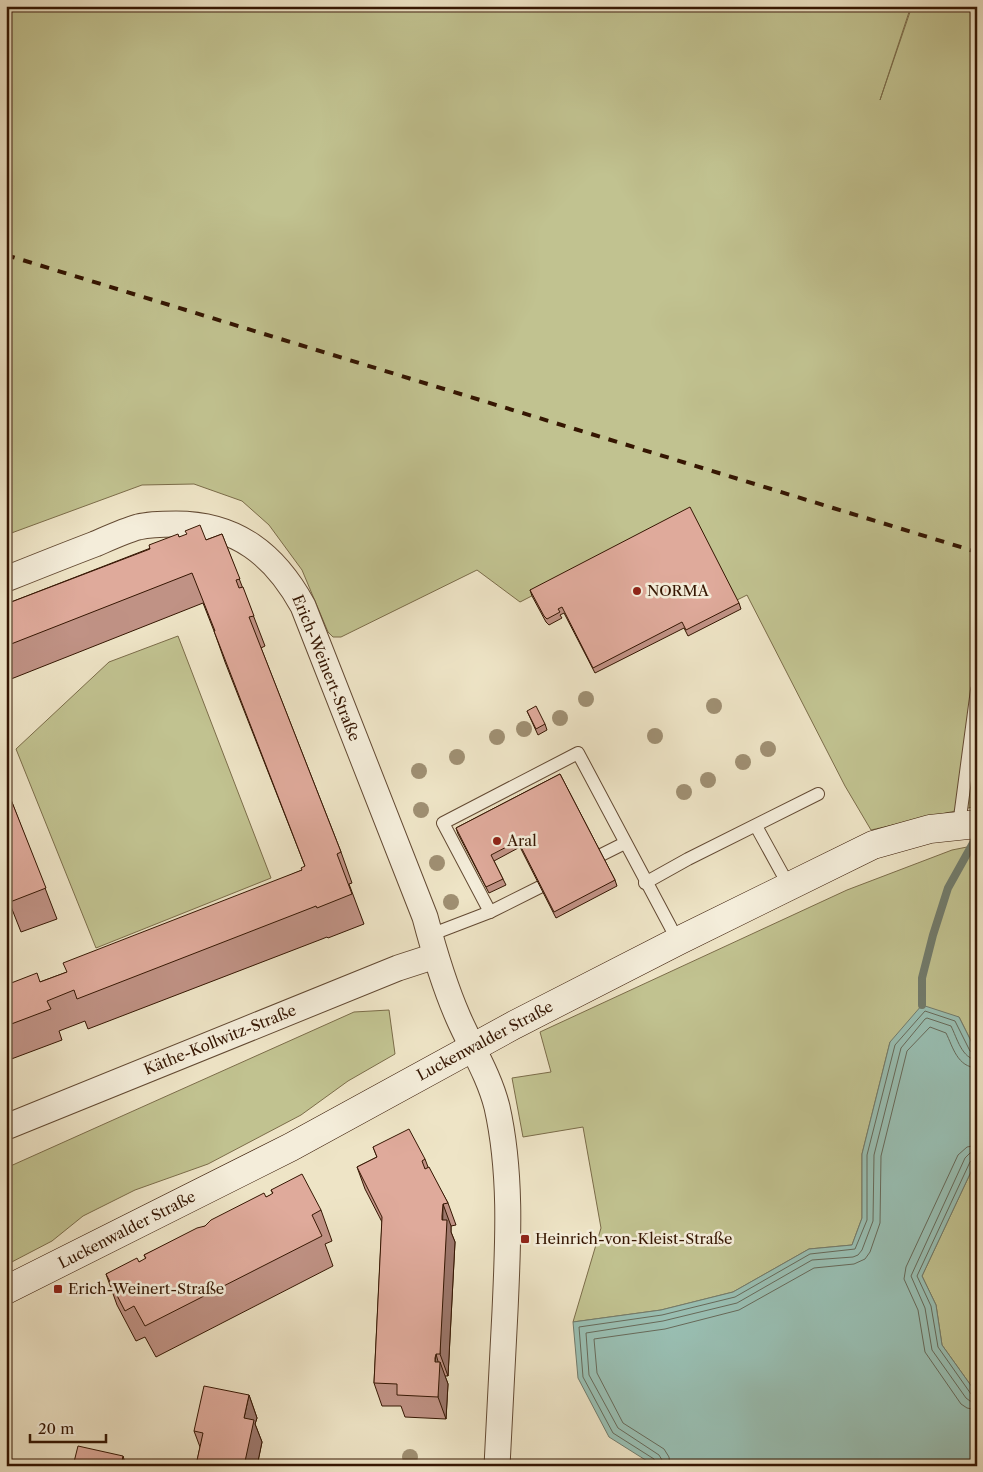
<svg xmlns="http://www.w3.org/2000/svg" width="983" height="1472" viewBox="0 0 983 1472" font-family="'Libre Caslon Text',serif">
  <rect width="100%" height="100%" fill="#eee4c6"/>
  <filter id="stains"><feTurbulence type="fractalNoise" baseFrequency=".004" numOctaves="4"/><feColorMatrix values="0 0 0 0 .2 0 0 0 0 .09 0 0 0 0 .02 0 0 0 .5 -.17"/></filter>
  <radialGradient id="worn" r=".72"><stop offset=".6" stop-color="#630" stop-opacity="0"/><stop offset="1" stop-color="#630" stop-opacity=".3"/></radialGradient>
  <g fill="#c1c290" stroke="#7b6c49">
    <polygon points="6,6 911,6 880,100 912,6 977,6 977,806 871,830 845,786 747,595 737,600 692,513 522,601 520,602 477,570 341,637 333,637 328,632 302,570 269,525 242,501 194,484 142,485 6,535"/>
    <polygon points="178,636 271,878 96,948 16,749 109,662"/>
    <polygon points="977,845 977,1053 959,1017 890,1042 862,1154 862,1218 852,1245 809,1249 733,1292 661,1310 573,1322 601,1228 583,1127 523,1137 512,1078 551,1072 540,1032 847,890 952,850"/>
    <polygon points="389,1010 395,1054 348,1081 301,1115 208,1164 135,1190 83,1216 52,1241 6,1265 6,1168 354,1012"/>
    <polygon points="977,1159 977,1394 942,1345 936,1305 922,1276"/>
  </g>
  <polygon fill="#99bfb3" stroke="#717b6c" points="922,1005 959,1017 977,1053 977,1159 922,1276 936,1305 942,1345 977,1394 977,1466 655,1466 609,1437 578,1378 573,1322 661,1310 733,1292 809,1249 852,1245 862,1218 862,1154 890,1042"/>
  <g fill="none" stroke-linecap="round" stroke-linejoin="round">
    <g stroke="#676a5a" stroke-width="1">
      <polyline points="977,1145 967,1147 958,1155 906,1267 904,1279 918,1310 925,1352 961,1404 967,1408 977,1410"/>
      <polyline points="977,1152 970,1153 965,1158 911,1276 925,1308 932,1350 966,1398 970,1401 977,1402"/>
      <polyline points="977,1158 973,1159 970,1162 917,1276 931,1306 938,1347 971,1394 977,1396"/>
      <polyline points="656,1466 654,1459 613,1433 583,1377 579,1327 662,1315 735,1297 810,1254 855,1249 867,1220 867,1155 895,1045 925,1011 955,1021 970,1051 977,1054"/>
      <path d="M 663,1466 L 662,1460 L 659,1455 L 618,1428 L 589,1375 L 586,1333 L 663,1321 L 737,1303 L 812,1260 L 853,1257 L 858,1255 L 862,1250 L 873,1221 L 874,1155 L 901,1048 L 925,1019 L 927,1018 L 951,1026 C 957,1038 962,1059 977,1060"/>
      <path d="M 670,1466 L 669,1457 L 664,1449 L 623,1423 L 597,1373 L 594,1339 L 665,1329 L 739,1310 L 814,1268 L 854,1264 L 865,1259 L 870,1252 L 880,1223 L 881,1156 L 907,1051 L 930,1027 L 946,1033 C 953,1047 957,1067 977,1068"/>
    </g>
    <polyline stroke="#717b6c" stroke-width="8" points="922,1005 922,978 933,935 948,888 977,836"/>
    <g stroke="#634a33" stroke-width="14">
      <g id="lane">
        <polyline points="959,825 977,690"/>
        <polyline points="756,826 789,886"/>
        <polyline points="601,855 625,843"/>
        <polyline points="645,883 688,859 818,794"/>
        <polyline points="490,912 443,823 578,753 678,941"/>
        <polyline points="430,935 490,912 540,887"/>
      </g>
    </g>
    <g stroke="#634a33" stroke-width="27">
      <g id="street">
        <path d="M 6,579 C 36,567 66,555 95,544 C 109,538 124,531 138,527 C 150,524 164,524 176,524 C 237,524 275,555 303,606 L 425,917 C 434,951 444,985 458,1017 C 471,1047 489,1075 497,1107 C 512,1174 508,1244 505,1311 C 502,1363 500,1414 497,1466"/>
        <polyline points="6,1127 398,968 435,956"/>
      </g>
    </g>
    <g stroke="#351602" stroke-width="29">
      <polyline id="secondary" points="6,1290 291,1147 514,1025 678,941 873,845 930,829 977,824"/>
    </g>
    <use href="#lane" stroke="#f4edda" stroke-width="12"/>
    <use href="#street" stroke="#f4edda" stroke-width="25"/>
    <use href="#secondary" stroke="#f4edda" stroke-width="28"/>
    <polyline stroke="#351602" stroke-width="4" stroke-dasharray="9 9" stroke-linecap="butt" points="6,255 977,552"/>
  </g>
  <g fill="#9f8f72">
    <circle cx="586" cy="699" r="8"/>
    <circle cx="714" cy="706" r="8"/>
    <circle cx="560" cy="718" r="8"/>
    <circle cx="524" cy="729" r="8"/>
    <circle cx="655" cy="736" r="8"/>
    <circle cx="497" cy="737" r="8"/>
    <circle cx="768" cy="749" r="8"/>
    <circle cx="457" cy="757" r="8"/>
    <circle cx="743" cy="762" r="8"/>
    <circle cx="419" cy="771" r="8"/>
    <circle cx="708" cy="780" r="8"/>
    <circle cx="684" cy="792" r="8"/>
    <circle cx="421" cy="810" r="8"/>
    <circle cx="437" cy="863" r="8"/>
    <circle cx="451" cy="902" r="8"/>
    <circle cx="410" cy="1457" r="8"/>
  </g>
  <g fill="#c09285" stroke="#351602">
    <polygon points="222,534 265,646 261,648 341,852 352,883 349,884 364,924 328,938 327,937 322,939 88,1029 85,1021 59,1031 62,1040 6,1061 6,985 40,982 67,972 302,870 305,866 225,662 214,631 203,603 6,681 6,604 179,537 206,540"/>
    <polygon points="530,590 739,603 741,609 688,636 684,628 595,673 564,613 560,615 562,618 549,625 546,622 532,596"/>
    <polygon points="527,711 545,724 547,730 538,735"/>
    <polygon points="560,774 615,880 617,886 556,918 520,847 494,861 506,885 489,893 458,834 456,828"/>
    <polygon points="6,787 57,919 21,932 6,894"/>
    <polygon points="373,1147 425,1159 428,1167 448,1203 456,1225 451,1226 451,1232 455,1242 448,1376 445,1376 448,1384 446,1419 405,1417 401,1406 382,1406 374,1383 382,1222 365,1189 357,1167 377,1157"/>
    <polygon points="271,1190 321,1210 332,1241 325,1244 333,1266 156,1357 145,1337 136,1341 117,1305 106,1274 139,1262 146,1259 144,1255 273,1194"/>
    <polygon points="249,1395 257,1418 255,1424 262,1442 257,1466 196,1466 200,1447 194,1431"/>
  </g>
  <g fill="#9c776c" stroke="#351602">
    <polygon points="443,1204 451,1226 451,1232 455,1242 448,1376 440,1354"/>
    <polygon points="436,1354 439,1365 440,1362 448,1384 446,1419 438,1397 435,1362"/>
    <polygon points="249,1395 257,1418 255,1424 262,1442 257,1466 244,1466 244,1418"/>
    <polygon points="123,1456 126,1466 121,1466"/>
  </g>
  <g fill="#dfaa9b" stroke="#351602">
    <polygon points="690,507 739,603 686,630 682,622 593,668 562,607 558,609 560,612 547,619 544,616 530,590"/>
    <polygon points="200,525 206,540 222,534 240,579 236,580 239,588 243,587 254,616 249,617 341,852 337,854 352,894 317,908 316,906 311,908 77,999 74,990 47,1001 51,1009 6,1026 6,985 37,973 40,982 67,972 63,963 302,870 301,868 305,866 214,631 215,631 192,573 6,646 6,604 150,549 149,545 178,534 179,537 187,534 185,531"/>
    <polygon points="536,706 545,724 536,729 527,711"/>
    <polygon points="560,774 615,880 554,912 518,841 491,855 503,879 486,887 456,828"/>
    <polygon points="6,787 46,888 10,902 6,892"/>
    <polygon points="409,1129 425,1159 422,1161 425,1169 429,1167 448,1203 443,1204 442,1216 442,1220 447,1220 440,1354 436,1354 435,1358 435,1362 440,1362 438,1397 397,1395 397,1384 374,1383 382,1217 357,1167 377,1157 373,1147"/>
    <polygon points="302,1174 321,1210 312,1215 322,1236 145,1326 134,1306 125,1311 106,1274 137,1258 139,1262 146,1258 144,1255 197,1228 205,1226 211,1220 264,1193 266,1197 270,1195 273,1193 271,1190"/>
    <polygon points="204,1386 249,1395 244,1418 254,1420 244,1466 196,1465 203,1433 194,1431"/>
    <polygon points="78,1446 123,1456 121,1466 73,1466"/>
  </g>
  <g fill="#8f2418" stroke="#f4edda" stroke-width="2">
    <circle cx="637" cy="591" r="5"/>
    <circle cx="497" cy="841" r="5"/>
    <rect x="520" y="1234" width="10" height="10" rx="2.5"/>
    <rect x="53" y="1284" width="10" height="10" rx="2.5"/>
  </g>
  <g text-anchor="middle" stroke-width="5" stroke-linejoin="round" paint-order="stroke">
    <g font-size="15" fill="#351602" stroke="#f4edda" text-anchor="start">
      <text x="647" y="596">NORMA</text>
      <text x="507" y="846">Aral</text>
      <text x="535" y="1244">Heinrich-von-Kleist-Straße</text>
      <text x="68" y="1294">Erich-Weinert-Straße</text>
    </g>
    <g font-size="15" fill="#351602" stroke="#f4edda">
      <text transform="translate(326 668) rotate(68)" y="5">Erich-Weinert-Straße</text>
      <text transform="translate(220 1040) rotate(-22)" y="5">Käthe-Kollwitz-Straße</text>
      <text transform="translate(485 1041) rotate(-28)" y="5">Luckenwalder Straße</text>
      <text transform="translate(127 1230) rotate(-27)" y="5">Luckenwalder Straße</text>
    </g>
  </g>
  <rect width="983" height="1472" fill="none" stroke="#eee4c6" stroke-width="25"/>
  <rect x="8" y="8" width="968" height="1457" fill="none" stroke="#351602" stroke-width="2.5"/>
  <rect x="12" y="12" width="958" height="1447" fill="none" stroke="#351602"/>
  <path d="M30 1434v8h76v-8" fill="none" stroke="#351602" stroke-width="2.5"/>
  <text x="38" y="1434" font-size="15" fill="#351602" stroke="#f4edda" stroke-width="4" paint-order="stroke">20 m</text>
  <rect width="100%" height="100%" filter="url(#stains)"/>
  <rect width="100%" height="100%" fill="url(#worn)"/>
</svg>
